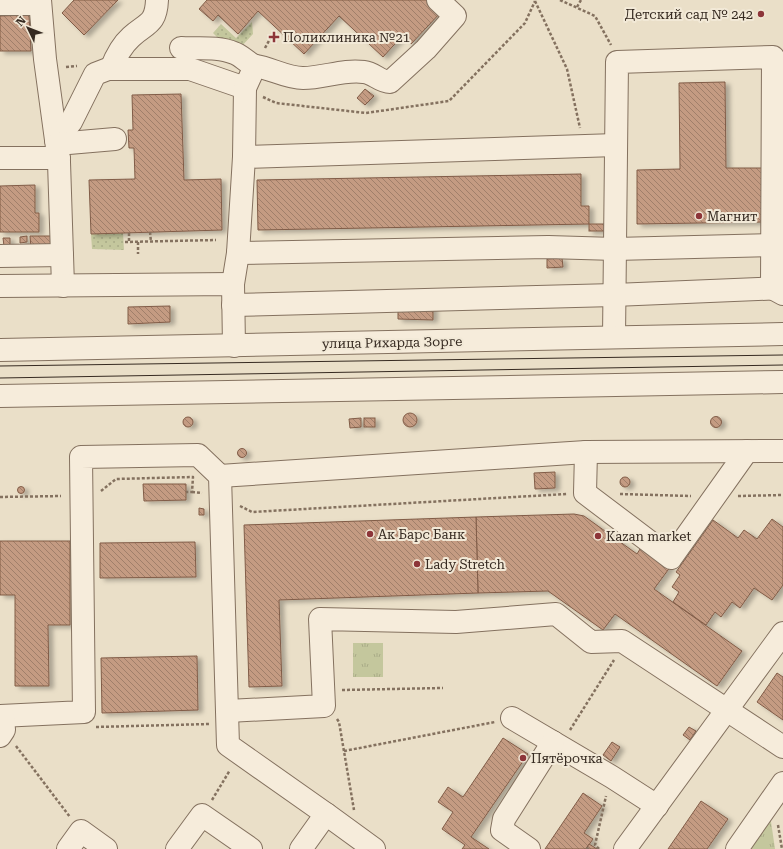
<svg xmlns="http://www.w3.org/2000/svg" width="783" height="849" viewBox="0 0 783 849" font-family="'Roboto Serif',serif">
  <defs>
    <pattern id="grass-dots" width="8" height="8" patternUnits="userSpaceOnUse"><rect width="8" height="8" fill="#c4c79d"/><path d="M2 2h.1M6 6h.1" fill="none" stroke="#a9ab87" stroke-width="1.8" stroke-linecap="round"/></pattern>
    <pattern id="park-tufts" width="24" height="20" patternUnits="userSpaceOnUse"><rect width="24" height="20" fill="#c4c79d"/><path d="M3 7l-1-3M5 7V3M7 7l1-3M15 17l-1-3M17 17v-4M19 17l1-3" fill="none" stroke="#a9ab87"/></pattern>
    <pattern id="building-back-hatch" width="6" height="6" patternUnits="userSpaceOnUse"><rect width="6" height="6" fill="#c49b82"/><path d="M-1 5l2 2M0 0l6 6M5-1l2 2" fill="none" stroke="#a07f6a"/></pattern>
    <filter id="shadow"><feDropShadow dx="4.5" dy="2.5" stdDeviation="2" flood-color="#0004"/></filter>
  </defs>
  <rect width="100%" height="100%" fill="#eadfc8"/>
  <g fill="url(#grass-dots)">
    <polygon points="252,22 253,34 240,48 220,40 213,33 221,24 236,38"/>
    <polygon points="123,233 124,250 92,249 91,234"/>
  </g>
  <g fill="url(#park-tufts)">
    <rect x="353" y="643" width="30" height="34"/>
    <polygon points="769,808 775,849 742,849"/>
  </g>
  <g fill="url(#building-back-hatch)" stroke="#815c47" filter="url(#shadow)">
    <polygon points="74,0 118,0 84,35 62,13"/>
    <polygon points="207,0 432,0 443,10 411,44 403,35 383,57 339,16 304,54 258,11 238,34 218,15 213,21 199,9"/>
    <polygon points="29,15 31,51 0,51 0,16"/>
    <polygon points="725,82 726,168 762,168 763,222 637,224 637,170 680,169 679,83"/>
    <polygon points="365,89 374,96 365,105 357,98"/>
    <polygon points="181,94 184,180 221,179 222,230 91,234 89,180 135,179 134,148 129,148 128,130 133,130 132,95"/>
    <polygon points="581,174 581,206 589,206 589,224 258,230 257,180"/>
    <polygon points="35,185 35,213 39,213 39,232 0,232 0,186"/>
    <rect x="589" y="224" width="16" height="7"/>
    <polygon points="27,236 27,242 20,243 20,237"/>
    <polygon points="30,236 53,236 53,247 31,248"/>
    <polygon points="3,238 10,238 10,245 4,246"/>
    <polygon points="562,258 563,267 547,268 547,259"/>
    <polygon points="398,305 433,305 433,320 398,319"/>
    <polygon points="170,306 170,322 128,324 128,307"/>
    <circle cx="410" cy="420" r="7"/>
    <circle cx="716" cy="422" r="5.5"/>
    <circle cx="188" cy="422" r="5"/>
    <polygon points="361,418 361,427 350,428 349,419"/>
    <rect x="364" y="418" width="11" height="9"/>
    <circle cx="242" cy="453" r="4.5"/>
    <polygon points="555,472 555,488 535,489 534,473"/>
    <circle cx="625" cy="482" r="5"/>
    <polygon points="143,484 186,484 186,500 144,501"/>
    <circle cx="21" cy="490" r="3.5"/>
    <polygon points="199,508 204,509 204,515 199,515"/>
    <polygon points="574,514 584,516 637,554 643,544 671,566 654,589 742,651 717,686 615,614 603,630 548,591 478,593 476,517"/>
    <polygon points="476,517 478,593 279,600 282,686 249,687 244,525"/>
    <polygon points="772,519 783,527 783,585 772,600 754,588 740,608 732,602 721,617 715,612 706,625 673,602 679,592 672,587 680,575 676,572 713,520 738,538 744,530 757,539"/>
    <polygon points="0,541 70,541 70,625 48,625 49,686 15,686 15,595 0,595"/>
    <polygon points="195,542 196,577 100,578 100,543"/>
    <polygon points="197,656 198,710 102,713 101,658"/>
    <polygon points="777,673 783,677 783,720 757,702"/>
    <polygon points="689,727 696,731 690,740 683,735"/>
    <polygon points="503,738 528,754 471,837 489,849 462,849 465,845 442,829 453,812 438,802 448,787 463,797"/>
    <polygon points="612,742 620,747 611,761 603,755"/>
    <polygon points="583,793 602,806 584,833 593,839 586,849 545,849"/>
    <polygon points="701,801 728,819 707,849 668,849"/>
    <polygon points="589,844 597,849 586,849"/>
  </g>
  <g fill="none" stroke-linecap="round" stroke-linejoin="round">
    <g stroke="#84715f" stroke-width="24">
      <g id="minor">
        <polyline points="40,0 45,59 59,162 63,286"/>
        <polyline points="0,4 40,4"/>
        <path d="M 181,48 C 198,49 218,46 234,53 C 241,55 246,62 255,66"/>
        <path d="M 111,69 C 116,56 121,46 131,37 C 146,23 156,25 157,0"/>
        <polyline points="56,140 71,122 95,74 108,69 190,69 245,88"/>
        <polyline points="57,144 115,139"/>
        <polyline points="244,157 616,145"/>
        <polyline points="0,158 59,158"/>
        <polyline points="238,253 548,247 615,249 771,245"/>
        <polyline points="0,256 62,255"/>
        <path d="M 233,284 L 238,253 L 244,157 L 245,88 L 255,66 C 271,68 286,78 303,78 C 324,78 343,69 364,72 C 374,73 380,82 390,82 L 426,49 L 455,16 L 438,0"/>
        <polyline points="0,286 233,284 234,346"/>
        <polyline points="233,305 614,295 783,288"/>
        <polyline points="614,337 617,62 773,57 772,288 783,294"/>
        <polyline points="0,350 783,334"/>
        <polyline points="0,396 783,382"/>
        <polyline points="586,452 585,493 671,558 747,451"/>
        <polyline points="220,476 586,452 783,451"/>
        <polyline points="228,711 324,706 320,619 456,622 556,614 591,642 622,641 783,747"/>
        <polyline points="0,716 84,712 81,457 198,455 220,476 228,745 326,814 301,849"/>
        <polyline points="512,718 612,777 657,806"/>
        <polyline points="0,736 4,730 3,716"/>
        <polyline points="326,814 374,849"/>
        <polyline points="68,849 81,831 106,849"/>
        <polyline points="177,849 202,815 251,849"/>
        <polyline points="529,849 502,830 504,819 553,742"/>
        <polyline points="625,849 783,633"/>
        <polyline points="737,849 783,783"/>
      </g>
    </g>
    <g stroke="#84715f" stroke-width="2.5" stroke-dasharray="3 2" stroke-linecap="butt">
      <polyline points="560,0 595,16 611,45"/>
      <polyline points="535,1 567,69 580,128"/>
      <polyline points="577,7 581,0"/>
      <polyline points="265,48 271,37"/>
      <polyline points="66,67 77,66"/>
      <polyline points="263,97 276,103 366,113 449,101 525,23 535,1"/>
      <polyline points="150,232 151,242"/>
      <polyline points="129,233 129,242"/>
      <polyline points="125,242 216,240"/>
      <polyline points="138,242 138,254"/>
      <polyline points="101,491 116,479 193,477 192,492 186,492"/>
      <polyline points="192,492 202,493"/>
      <polyline points="620,494 691,496"/>
      <polyline points="738,496 783,495"/>
      <polyline points="0,497 61,496"/>
      <polyline points="240,506 252,512 567,494"/>
      <polyline points="342,690 443,688"/>
      <polyline points="337,719 339,722 354,810"/>
      <polyline points="96,727 209,724"/>
      <polyline points="570,730 614,660"/>
      <polyline points="16,746 70,817"/>
      <polyline points="344,751 495,722"/>
      <polyline points="212,800 230,770"/>
      <polyline points="778,825 782,849"/>
      <polyline points="586,848 589,849"/>
      <polyline points="599,849 595,845 606,796"/>
    </g>
    <use href="#minor" stroke="#f6ecdb" stroke-width="22"/>
    <g stroke="#362a21" stroke-width="1">
      <polyline points="0,366 783,355"/>
      <polyline points="0,378 783,365"/>
    </g>
  </g>
  <g fill="#8d3539" stroke="#f2e9d7" stroke-width="1.5">
    <circle cx="761" cy="14" r="4"/>
    <path d="M272 31h4v4h4v4h-4v4h-4v-4h-4v-4h4z"/>
    <circle cx="699" cy="216" r="4"/>
    <circle cx="370" cy="534" r="4"/>
    <circle cx="598" cy="536" r="4"/>
    <circle cx="417" cy="564" r="4"/>
    <circle cx="523" cy="758" r="4"/>
  </g>
  <g text-anchor="middle" stroke-width="4" stroke-linejoin="round" paint-order="stroke">
    <g font-size="13" fill="#362a21" stroke="#f2e9d7" text-anchor="start">
      <text x="753" y="19" text-anchor="end">Детский сад № 242</text>
      <text x="283" y="42">Поликлиника №21</text>
      <text x="707" y="221">Магнит</text>
      <text x="378" y="539">Ак Барс Банк</text>
      <text x="606" y="541">Kazan market</text>
      <text x="425" y="569">Lady Stretch</text>
      <text x="531" y="763">Пятёрочка</text>
    </g>
    <g font-size="13" fill="#362a21" stroke="#f2e9d7">
      <text transform="translate(392 342) rotate(-1)" y="5">улица Рихарда Зорге</text>
    </g>
  </g>
  <g transform="translate(28 28) rotate(313)" stroke="#f2e9d7" stroke-width="3" paint-order="stroke">
  <path d="M0-3L7 15L0 10L-7 15Z" fill="#362a21"/>
  <text y="-6" font-size="11" font-weight="bold" text-anchor="middle" fill="#362a21">N</text>
  </g>
</svg>
